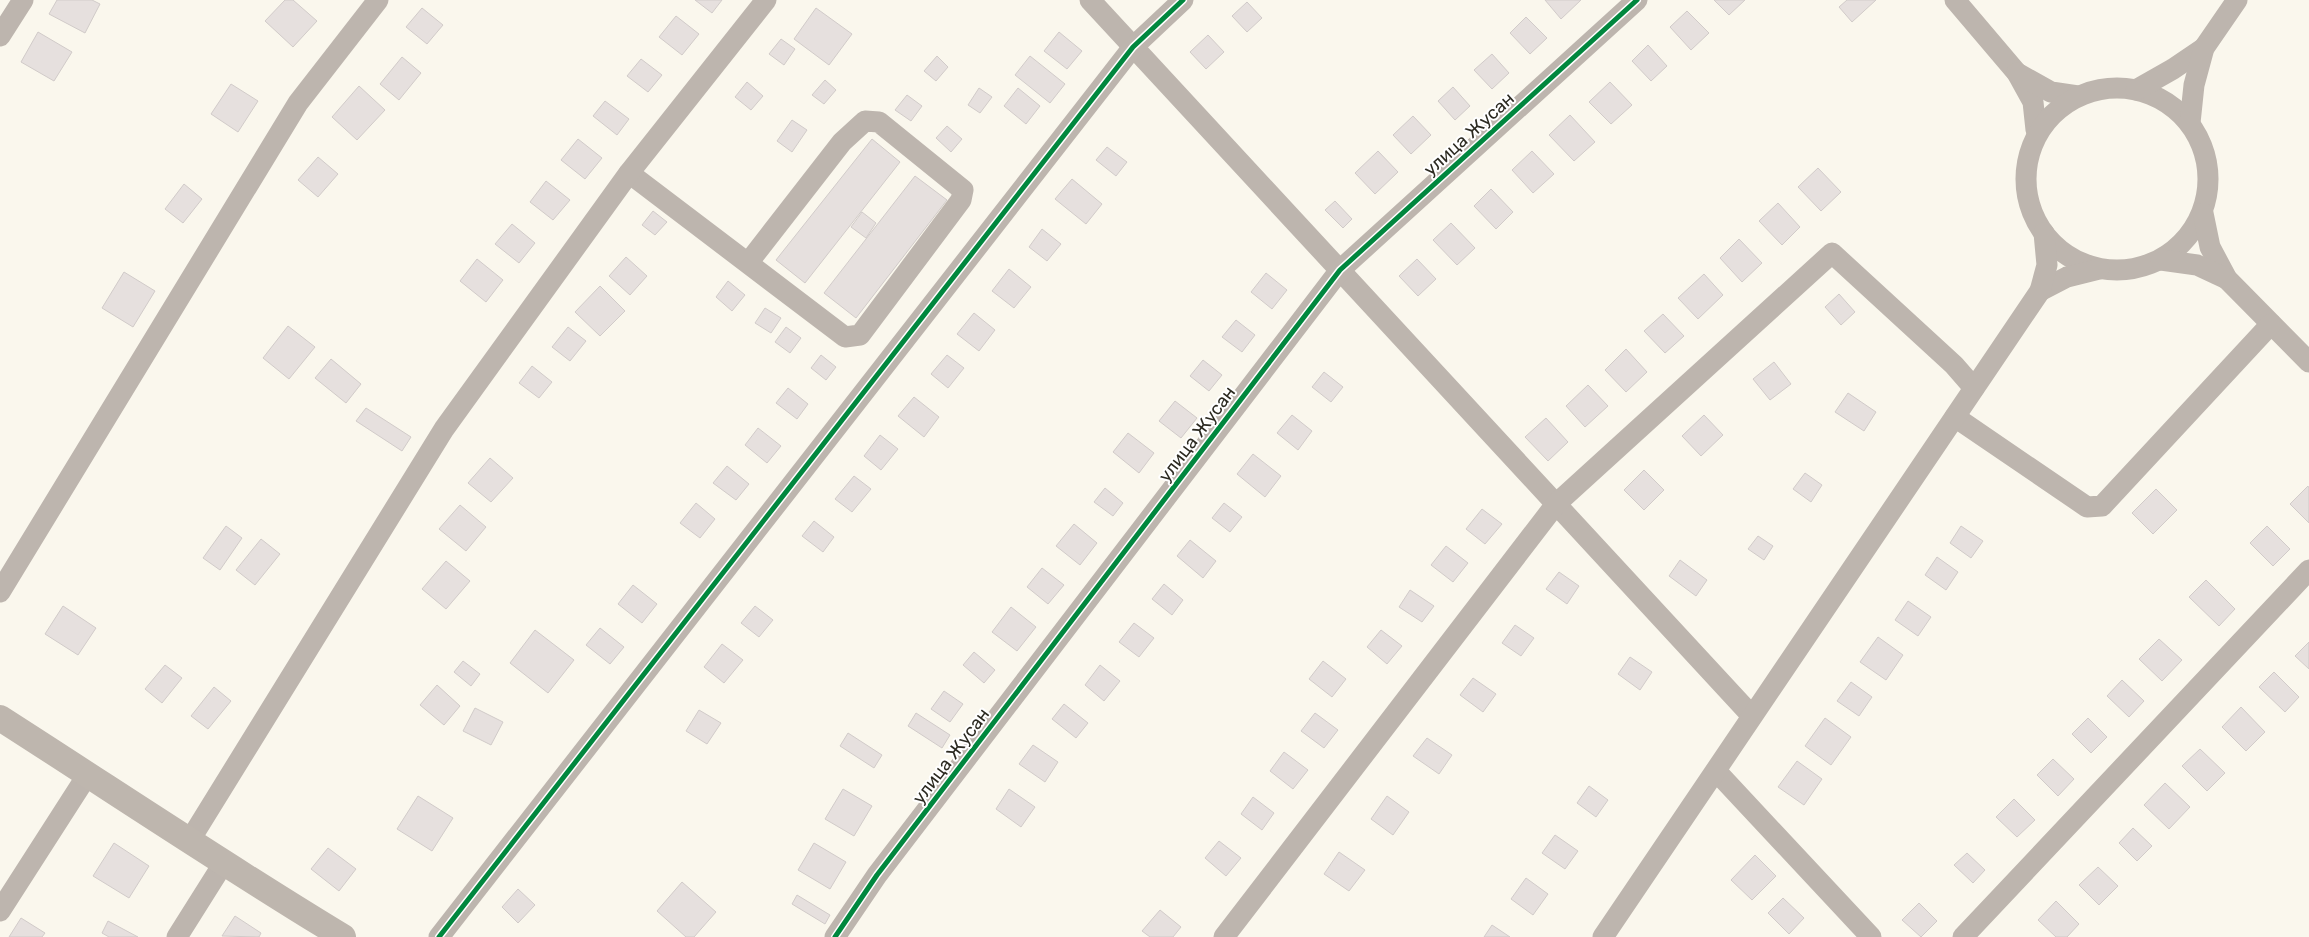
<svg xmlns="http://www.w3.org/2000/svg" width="2309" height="937" viewBox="0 0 2309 937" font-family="Rubik,sans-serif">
  <rect width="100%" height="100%" fill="#faf7ed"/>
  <g fill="#e6e0de" stroke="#d1cbc9">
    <polygon points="57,0 92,0 100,4 85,33 49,14"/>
    <polygon points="285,0 293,0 317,21 293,47 265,21"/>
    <polygon points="695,0 722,0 712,13"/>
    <polygon points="1545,0 1581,0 1561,19"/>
    <polygon points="1714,0 1745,0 1729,15"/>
    <polygon points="1847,0 1876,0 1852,22 1839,7"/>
    <polygon points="1247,2 1262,18 1247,32 1232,16"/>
    <polygon points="422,8 443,25 427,44 406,27"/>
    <polygon points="816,8 852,34 829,65 794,39"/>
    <polygon points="1687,11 1709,33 1691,50 1670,27"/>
    <polygon points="676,16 699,34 682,55 659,37"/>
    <polygon points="1526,17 1547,38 1530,54 1510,33"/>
    <polygon points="38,32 72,52 54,81 21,62"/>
    <polygon points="1059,32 1082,51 1067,69 1044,51"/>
    <polygon points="1208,35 1224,52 1206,69 1190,52"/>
    <polygon points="781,39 795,49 784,65 769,54"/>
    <polygon points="1648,45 1667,66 1651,81 1632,61"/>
    <polygon points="1492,54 1509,73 1492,89 1474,70"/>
    <polygon points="937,56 948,67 936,81 924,71"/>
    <polygon points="1030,56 1065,84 1050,103 1015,75"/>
    <polygon points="402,57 421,73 399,100 380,84"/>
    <polygon points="641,59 662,75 648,92 627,76"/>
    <polygon points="825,80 836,90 824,104 812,95"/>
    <polygon points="747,82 763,96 751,110 735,97"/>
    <polygon points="1610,82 1632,105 1611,124 1589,102"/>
    <polygon points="231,84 258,101 238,132 211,114"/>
    <polygon points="359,86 385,110 357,140 332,117"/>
    <polygon points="1453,87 1470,106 1455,120 1438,101"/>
    <polygon points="979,88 992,97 980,113 968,105"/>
    <polygon points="1018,88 1040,106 1026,124 1004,106"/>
    <polygon points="907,95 922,106 911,121 895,110"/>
    <polygon points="605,101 629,119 617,135 593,116"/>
    <polygon points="1570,115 1595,142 1574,161 1549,135"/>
    <polygon points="1413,116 1431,135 1411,154 1393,135"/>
    <polygon points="792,120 807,130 792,152 777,141"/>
    <polygon points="947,126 962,139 951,152 936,138"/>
    <polygon points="578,139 602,158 585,179 561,160"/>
    <polygon points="872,139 900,162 805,283 776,260"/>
    <polygon points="1107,147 1127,162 1116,176 1096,160"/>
    <polygon points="1378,151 1398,172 1375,194 1355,173"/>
    <polygon points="1532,151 1554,174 1533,193 1512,170"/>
    <polygon points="318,157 338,174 318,197 298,180"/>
    <polygon points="1818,168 1841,192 1821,211 1798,187"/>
    <polygon points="915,176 947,200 856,318 824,293"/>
    <polygon points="1072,179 1102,204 1086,224 1055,199"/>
    <polygon points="546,181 570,200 553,220 530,202"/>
    <polygon points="184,184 202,199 183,223 165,209"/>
    <polygon points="1491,189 1513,212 1496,229 1474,206"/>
    <polygon points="1335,201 1352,219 1343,228 1325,210"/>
    <polygon points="1778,203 1800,227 1782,245 1759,221"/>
    <polygon points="653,211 667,222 655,235 642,225"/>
    <polygon points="862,212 876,223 866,238 851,227"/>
    <polygon points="1451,223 1475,248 1457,265 1433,240"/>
    <polygon points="512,224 535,243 519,263 495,244"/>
    <polygon points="1042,229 1061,244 1047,261 1029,247"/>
    <polygon points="1739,239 1762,263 1742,282 1720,258"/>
    <polygon points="626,257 647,276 630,295 609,276"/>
    <polygon points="477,259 503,280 486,302 460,281"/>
    <polygon points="1417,259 1436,279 1418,296 1399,276"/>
    <polygon points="1009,269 1031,287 1014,308 992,291"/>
    <polygon points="124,272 155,291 133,327 102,308"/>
    <polygon points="1266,273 1287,290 1272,309 1251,292"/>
    <polygon points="1704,274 1723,295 1698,319 1678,298"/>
    <polygon points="728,281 745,295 732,311 716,297"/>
    <polygon points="600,286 625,311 600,336 575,312"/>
    <polygon points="1839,294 1855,312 1841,325 1825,307"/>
    <polygon points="765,308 781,318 771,333 755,323"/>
    <polygon points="974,313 995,330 979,351 957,334"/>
    <polygon points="1663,314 1684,336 1665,353 1644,331"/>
    <polygon points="1236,320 1255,335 1242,352 1222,337"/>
    <polygon points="288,326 315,347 289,379 263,358"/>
    <polygon points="568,327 586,341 570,361 552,347"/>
    <polygon points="786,327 801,338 790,353 775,342"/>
    <polygon points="1626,349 1647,372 1626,392 1605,370"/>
    <polygon points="821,355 836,367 826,380 811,368"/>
    <polygon points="947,355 964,368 948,388 931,374"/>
    <polygon points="331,359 361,384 346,403 315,378"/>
    <polygon points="1203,360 1222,375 1209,391 1190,376"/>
    <polygon points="1774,362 1791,384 1770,400 1753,379"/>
    <polygon points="532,366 552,382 539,398 519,383"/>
    <polygon points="1324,372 1343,387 1331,402 1312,387"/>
    <polygon points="1588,385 1608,406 1585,427 1566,406"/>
    <polygon points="788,388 808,404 797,419 776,403"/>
    <polygon points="1848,393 1876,412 1864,431 1835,412"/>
    <polygon points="914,397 939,417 924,437 898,416"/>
    <polygon points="1175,401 1197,418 1181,438 1159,421"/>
    <polygon points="366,408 411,437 402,451 356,421"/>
    <polygon points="1292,415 1312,431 1298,450 1277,433"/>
    <polygon points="1704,415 1723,435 1701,456 1682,436"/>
    <polygon points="1546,418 1568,442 1548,461 1525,437"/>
    <polygon points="758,428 781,446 767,463 745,445"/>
    <polygon points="1128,433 1154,453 1139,473 1113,452"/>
    <polygon points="880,435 898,449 881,470 864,456"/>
    <polygon points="1253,454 1281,476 1265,497 1237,474"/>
    <polygon points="490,458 513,478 491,502 468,483"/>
    <polygon points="727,466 749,484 736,500 713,483"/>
    <polygon points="1644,470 1664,490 1644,510 1624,490"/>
    <polygon points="1805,473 1822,485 1811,502 1793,489"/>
    <polygon points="854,476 871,489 852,512 835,499"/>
    <polygon points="2308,486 2309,488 2309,523 2290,504"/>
    <polygon points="1105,488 1123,503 1113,516 1094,502"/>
    <polygon points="2156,489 2177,510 2153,534 2132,513"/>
    <polygon points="696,503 715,519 700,538 680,523"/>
    <polygon points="1224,503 1242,517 1230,532 1212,518"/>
    <polygon points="460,505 486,527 466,551 439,529"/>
    <polygon points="1482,509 1502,524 1485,544 1466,529"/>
    <polygon points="814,521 834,537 823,552 802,536"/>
    <polygon points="1074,524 1097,543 1080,565 1056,546"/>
    <polygon points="226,526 242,538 220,570 203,558"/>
    <polygon points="1961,526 1983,541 1971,558 1950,543"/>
    <polygon points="2267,526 2290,549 2273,566 2250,543"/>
    <polygon points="1758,536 1773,546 1764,560 1748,549"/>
    <polygon points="261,539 280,554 255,585 236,570"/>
    <polygon points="1190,540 1216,561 1203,578 1177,556"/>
    <polygon points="1446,546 1468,563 1453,582 1431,565"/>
    <polygon points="1937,557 1958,572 1946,590 1925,575"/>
    <polygon points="1680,560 1707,580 1696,596 1669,576"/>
    <polygon points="446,561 470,581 446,609 422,589"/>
    <polygon points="1042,568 1064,585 1048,604 1027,587"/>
    <polygon points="1559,572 1579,586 1567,604 1546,589"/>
    <polygon points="2206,580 2235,609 2219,626 2189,597"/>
    <polygon points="1164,584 1183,600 1172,615 1152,599"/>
    <polygon points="633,585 657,604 642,623 618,604"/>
    <polygon points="1410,590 1434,606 1422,622 1399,607"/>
    <polygon points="1908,601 1931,617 1918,636 1895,620"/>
    <polygon points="63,606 96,628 78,655 45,634"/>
    <polygon points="755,606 773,620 759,637 741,623"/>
    <polygon points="1011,607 1036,627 1017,651 992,632"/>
    <polygon points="1134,623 1154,638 1139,657 1119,642"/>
    <polygon points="1515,625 1534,638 1521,656 1502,643"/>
    <polygon points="600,628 624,647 610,664 586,645"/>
    <polygon points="535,630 574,660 548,693 510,663"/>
    <polygon points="1381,630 1402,646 1387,664 1367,647"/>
    <polygon points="1878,637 1903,655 1886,680 1860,662"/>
    <polygon points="2159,639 2182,660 2162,681 2139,659"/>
    <polygon points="2309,642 2309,669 2295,656"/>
    <polygon points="722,644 743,660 724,683 704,667"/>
    <polygon points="974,652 995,670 984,683 963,665"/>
    <polygon points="1630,657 1652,672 1640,690 1618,674"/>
    <polygon points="463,661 480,674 471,686 454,672"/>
    <polygon points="1323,661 1346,679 1332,697 1309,679"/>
    <polygon points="165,665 182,678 162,703 145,689"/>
    <polygon points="1100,665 1120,681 1104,701 1085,685"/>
    <polygon points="2274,672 2299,697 2285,712 2259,687"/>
    <polygon points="1473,678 1496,694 1483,712 1460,695"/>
    <polygon points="2122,680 2144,701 2129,717 2107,696"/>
    <polygon points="1851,682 1872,697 1859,716 1837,701"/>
    <polygon points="437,685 460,706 444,725 420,705"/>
    <polygon points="214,687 231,701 208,729 191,716"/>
    <polygon points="944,691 963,704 950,722 931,709"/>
    <polygon points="1064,704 1088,723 1076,738 1052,719"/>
    <polygon points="2241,707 2265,732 2246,751 2222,727"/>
    <polygon points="475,708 503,722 491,745 463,731"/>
    <polygon points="699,710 721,723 707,744 686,731"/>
    <polygon points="916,713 950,735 942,748 908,726"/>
    <polygon points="1315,713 1338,730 1324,748 1301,731"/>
    <polygon points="1825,718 1851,737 1831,765 1805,746"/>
    <polygon points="2088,718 2107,737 2091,753 2072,734"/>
    <polygon points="848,733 882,755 874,768 840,746"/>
    <polygon points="1427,738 1452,755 1439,774 1413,756"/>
    <polygon points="1033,745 1058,762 1045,782 1019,764"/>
    <polygon points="2200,749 2225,773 2207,791 2182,766"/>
    <polygon points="1284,752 1308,770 1293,789 1270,771"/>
    <polygon points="2053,759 2074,779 2058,796 2037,775"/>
    <polygon points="1797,761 1822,779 1804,805 1778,787"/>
    <polygon points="2165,783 2190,807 2169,829 2144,805"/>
    <polygon points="1589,786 1608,800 1596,817 1577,803"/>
    <polygon points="843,789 872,806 854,836 825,819"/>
    <polygon points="1009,789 1035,807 1021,827 996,809"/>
    <polygon points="418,796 453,818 432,851 397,829"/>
    <polygon points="1387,796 1409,812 1393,835 1371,819"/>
    <polygon points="1253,797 1274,813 1262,830 1241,814"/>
    <polygon points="2014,799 2035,820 2017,837 1996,817"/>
    <polygon points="2133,828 2152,846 2137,861 2119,843"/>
    <polygon points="1555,835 1578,851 1565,869 1542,853"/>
    <polygon points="1219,841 1241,858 1226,876 1205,858"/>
    <polygon points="114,843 149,866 129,898 93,876"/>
    <polygon points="814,843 846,862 830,889 798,870"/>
    <polygon points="328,848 356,869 339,891 311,869"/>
    <polygon points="1339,852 1365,870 1349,891 1324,874"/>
    <polygon points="1967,853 1985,870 1973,883 1954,865"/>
    <polygon points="1755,855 1776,876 1752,900 1731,880"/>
    <polygon points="2098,867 2118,886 2099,905 2079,885"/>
    <polygon points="1526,878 1548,894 1533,915 1511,899"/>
    <polygon points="682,882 716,912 694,937 686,937 657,911"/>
    <polygon points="518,889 535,905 518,923 502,907"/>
    <polygon points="797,895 830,915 825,924 792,904"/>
    <polygon points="1783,898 1804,918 1789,934 1768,913"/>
    <polygon points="2056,901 2079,924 2067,937 2056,937 2038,920"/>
    <polygon points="1919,903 1937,921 1921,937 1902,920"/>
    <polygon points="1160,910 1181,927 1173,937 1150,937 1142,931"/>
    <polygon points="235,916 261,933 259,937 222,936"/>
    <polygon points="21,918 45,933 42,937 9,937"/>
    <polygon points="108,921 138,937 109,937 102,933"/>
    <polygon points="1492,925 1510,937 1484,937"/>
  </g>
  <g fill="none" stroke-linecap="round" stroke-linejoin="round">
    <g stroke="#bdb5ae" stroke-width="21">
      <polyline points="1090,0 1752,716"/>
      <polyline points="1955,0 2017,73 2033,102 2036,130"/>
      <polyline points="0,36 23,0"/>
      <polyline points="2017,73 2051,92 2078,96"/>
      <circle cx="2117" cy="179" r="91"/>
      <polyline points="2136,90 2173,69 2204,48"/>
      <polyline points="2190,123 2194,85 2204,48 2237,0"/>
      <polyline points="629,173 845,337 860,335 961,200 963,190 879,122 865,121 842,142 748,263"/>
      <polyline points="2203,213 2210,247 2227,279 2309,362"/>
      <polyline points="2161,260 2197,265 2227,279"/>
      <polyline points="2040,291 2067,277 2099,269"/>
      <polyline points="1955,417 2087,507 2102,506 2271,324"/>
      <polyline points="0,592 298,103 378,0"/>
      <polyline points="1716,771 1871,937"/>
      <polyline points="190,840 444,429 629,173 766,0"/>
      <polyline points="0,911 88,774"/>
      <polyline points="177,937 223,864"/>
      <polyline points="439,937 1133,47 1183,0"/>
      <polyline points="835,937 877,875 1340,270 1637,0"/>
      <polyline points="1224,937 1556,504 1832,253 1954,365 1974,388"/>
      <polyline points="1603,937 2040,291 2047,265 2044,233"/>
      <polyline points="1963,937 2309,570"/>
    </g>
    <path stroke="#beb6ae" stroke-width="26" d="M 0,718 C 114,791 227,867 343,937"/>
    <g stroke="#fff" stroke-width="8">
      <g id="cycleway">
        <polyline points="439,937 1133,47 1183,0"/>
        <polyline points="835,937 877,875 1340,270 1637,0"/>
      </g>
    </g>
    <use href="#cycleway" stroke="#00873e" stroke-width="5"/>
  </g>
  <g text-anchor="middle" stroke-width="4" stroke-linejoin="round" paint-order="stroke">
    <g font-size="18" fill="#2c2a21" stroke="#fff">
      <text transform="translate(1469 134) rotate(-42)" y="6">улица Жусан</text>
      <text transform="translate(1197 434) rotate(-53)" y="6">улица Жусан</text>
      <text transform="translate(951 756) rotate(-53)" y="6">улица Жусан</text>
    </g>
  </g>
</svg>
